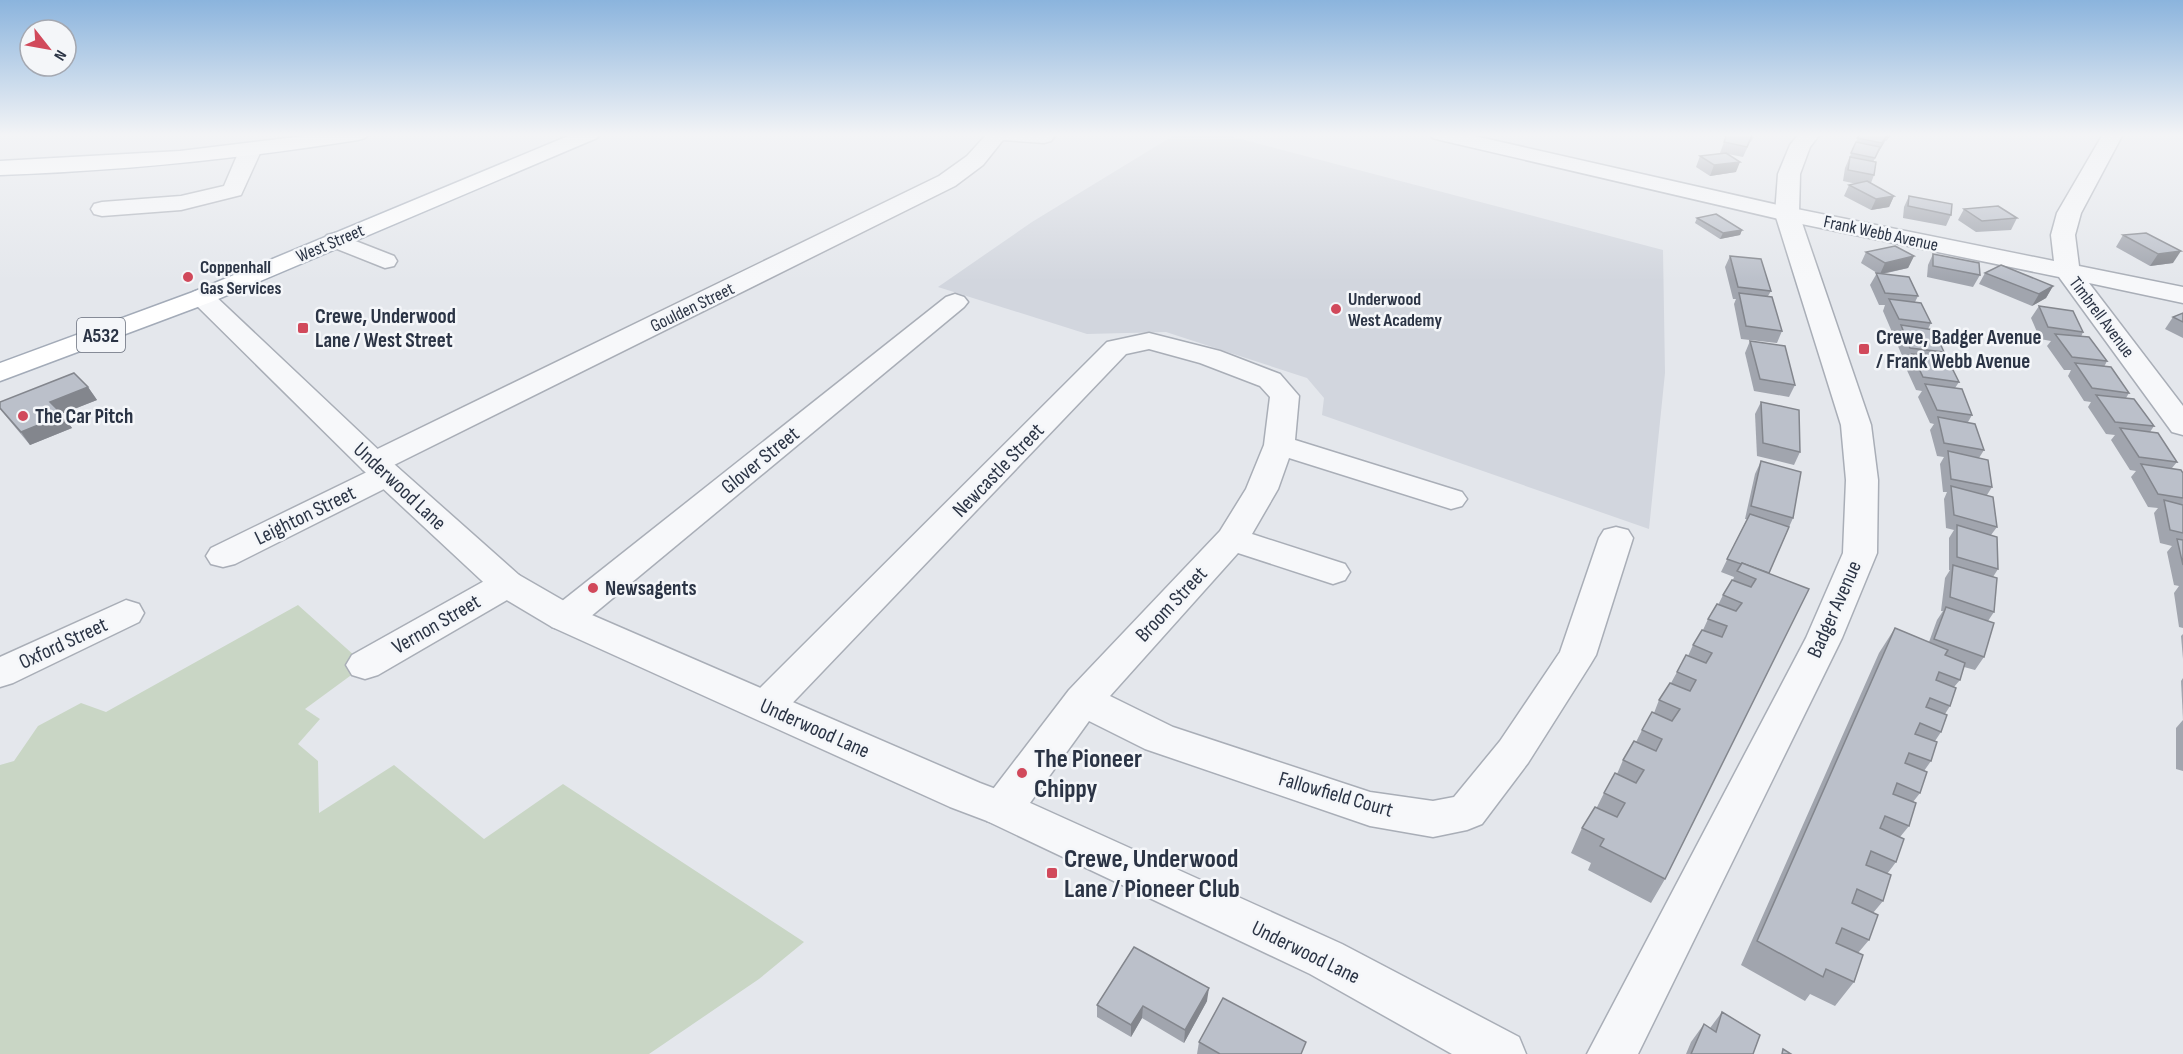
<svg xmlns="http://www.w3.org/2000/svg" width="2183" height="1054" viewBox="0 0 2183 1054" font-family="'Sofia Sans Condensed',sans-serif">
  <rect width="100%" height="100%" fill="#e4e7ec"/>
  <polygon fill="#d2d6de" points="1176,134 1222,134 1663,250 1665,373 1649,529 1322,415 1324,398 1307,378 1166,332 1087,334 938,287 1032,222"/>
  <polygon fill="#c9d6c5" points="298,605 365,665 305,709 320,719 298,744 318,761 319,813 394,765 484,839 563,784 804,942 759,979 649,1054 0,1054 0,765 14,761 38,726 81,703 106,712"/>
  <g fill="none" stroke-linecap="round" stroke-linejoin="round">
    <g stroke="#a9aeb7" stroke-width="3">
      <g id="minor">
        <polygon points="987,134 1052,134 1054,137 1051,141 1044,143 1003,140 983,165 955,186 392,466 398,468 403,475 398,482 235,564 223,567 211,564 206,556 211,548 369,471 363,470 359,463 363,456 939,176 967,156"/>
        <polygon points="1430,134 1466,134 1787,207 2054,261 2051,235 2057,213 2103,134 2123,134 2081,213 2075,235 2079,266 2183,287 2183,303 2089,283 2183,406 2183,435 2172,432 2059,277 1787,221 1440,140 1433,138"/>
        <polygon points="250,145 257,147 261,151 241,195 181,210 102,216 94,214 91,209 94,204 102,202 181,196 224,186 239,151 243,147"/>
        <polygon points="335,233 394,256 397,261 394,266 385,268 327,245 323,240 327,235"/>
        <polygon points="955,294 964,297 968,302 964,307 578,627 565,631 552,627 547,618 552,609 946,297"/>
        <polygon points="1149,333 1220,351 1280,374 1299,396 1295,440 1462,492 1467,499 1462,506 1451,509 1289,458 1278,489 1252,534 1345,564 1350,572 1345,580 1333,584 1238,553 1110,696 1173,727 1370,792 1433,801 1454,797 1500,741 1560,652 1599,538 1604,530 1616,527 1628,530 1633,538 1596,655 1590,665 1528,763 1482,824 1467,830 1433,837 1370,826 1145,749 1089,721 1017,821 1002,826 987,821 981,809 987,797 1069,690 1220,531 1246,489 1264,445 1270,397 1260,386 1200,363 1149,349 1126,354 780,716 766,721 752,716 747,706 752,696 1107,342"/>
        <polygon points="507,572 519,575 524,584 519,593 378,675 365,679 352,675 346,665 352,655 495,575"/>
        <polygon points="126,600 139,604 144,613 139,622 13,683 0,687 0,657"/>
      </g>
    </g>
    <g stroke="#a9aeb7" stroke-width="3">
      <g id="tertiary">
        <polygon points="1799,134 1820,134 1810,147 1800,174 1799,214 1871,425 1878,480 1877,553 1842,638 1638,1054 1587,1054 1806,638 1843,553 1846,480 1841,425 1775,214 1778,174 1790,145"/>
        <polygon points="202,289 211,292 385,456 519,575 578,609 980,783 1017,797 1342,944 1519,1037 1526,1054 1452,1054 1310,974 987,821 950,807 552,627 495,593 363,470 193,302 189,297 193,292"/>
      </g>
    </g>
    <g stroke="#a3abb8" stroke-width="3">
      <g id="primary">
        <path d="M 320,134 L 368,134 L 365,138 L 358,140 C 239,159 120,171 0,175 L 0,161 L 180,151 Z"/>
        <polygon points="573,134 600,134 597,138 211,302 0,381 0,363 193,292"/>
      </g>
    </g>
    <use href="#minor" fill="#f7f8fa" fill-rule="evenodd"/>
    <use href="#tertiary" fill="#f7f8fa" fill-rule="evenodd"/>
    <use href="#primary" fill="#fff" fill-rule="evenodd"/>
  </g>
  <g fill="#a1a5ae">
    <polygon points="1727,134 1755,134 1751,142 1750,142 1743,157 1728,154 1736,172 1710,176 1696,167 1700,156 1723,153 1720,153"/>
    <polygon points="1860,134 1892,134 1886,141 1885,141 1873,162 1874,175 1871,183 1894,196 1889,207 1871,210 1844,196 1849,185 1857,184 1843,181 1845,168 1853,149 1852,149"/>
    <polygon points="1909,196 1951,215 1946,226 1903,218 1904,207"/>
    <polygon points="1964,209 2017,218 2011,230 1976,232 1958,220"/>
    <polygon points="1697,218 1742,230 1740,235 1720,239 1695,223"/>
    <polygon points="2123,235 2173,263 2150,266 2116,247"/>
    <polygon points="1866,252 1914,256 1908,268 1883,274 1918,296 1915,302 1931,323 1928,329 1944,352 1941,358 1959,382 1955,388 1972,415 1968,422 1984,450 1979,458 1992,487 1987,495 1997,527 1991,535 1998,569 1993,577 1994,612 1988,621 1984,657 1975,670 1964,667 1960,680 1954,687 1950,706 1945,714 1941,732 1935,741 1931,761 1924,771 1920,793 1913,802 1909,826 1900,837 1896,862 1887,874 1883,901 1873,913 1869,940 1858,953 1854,982 1835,1006 1810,994 1805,1001 1741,965 1879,653 1895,628 1929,642 1937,620 1943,611 1941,611 1945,578 1950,570 1949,570 1949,538 1954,530 1946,528 1944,499 1947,492 1943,492 1940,464 1944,457 1937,456 1930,430 1934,424 1930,423 1918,397 1922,391 1916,390 1905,366 1908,361 1904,360 1894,337 1897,332 1892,332 1883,311 1885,305 1879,305 1870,285 1877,273 1861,263"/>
    <polygon points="1933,254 1980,275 1973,287 1927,277 1928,265"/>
    <polygon points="1730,256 1771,291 1768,296 1782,331 1777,343 1741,339 1734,304 1736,299 1733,299 1725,267"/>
    <polygon points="1985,273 2053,286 2046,298 2032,306 1979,284"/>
    <polygon points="2039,306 2083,332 2081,337 2107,361 2104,367 2129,393 2126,398 2154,426 2150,432 2177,462 2172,468 2183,473 2183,628 2179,627 2174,593 2179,586 2174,585 2167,552 2172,546 2160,543 2154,513 2158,508 2148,507 2131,477 2136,471 2130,470 2111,440 2115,435 2106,434 2088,407 2091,402 2084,401 2068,376 2071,370 2064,370 2047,346 2051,341 2040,339 2031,318"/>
    <polygon points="2183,313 2183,338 2165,329 2173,317"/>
    <polygon points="1750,341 1795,385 1789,397 1754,391 1745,353"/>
    <polygon points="88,387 97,400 61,414 72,428 30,445 0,409 0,402"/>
    <polygon points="1761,402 1800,452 1794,465 1757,456 1755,414"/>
    <polygon points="1761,461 1793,518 1769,573 1665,879 1651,903 1588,870 1591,863 1571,853 1582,828 1597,807 1604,793 1617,774 1623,760 1636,742 1642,730 1654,713 1659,700 1671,683 1677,672 1688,656 1693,645 1703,630 1708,619 1718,605 1723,595 1733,580 1734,577 1721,572 1747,519 1745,519 1755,474"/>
    <polygon points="2183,634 2183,659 2181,636"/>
    <polygon points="2183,678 2183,720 2181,681"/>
    <polygon points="2183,720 2183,771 2176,769 2176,728"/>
    <polygon points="1207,1001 1184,1043 1142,1018 1131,1037 1097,1017 1097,1005"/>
    <polygon points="1722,1012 1753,1054 1686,1054 1691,1042 1704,1024 1710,1028"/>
    <polygon points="1199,1042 1303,1054 1197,1054"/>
  </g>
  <g fill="#83868d">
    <polygon points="1888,134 1884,143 1877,154 1882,143"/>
    <polygon points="1889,134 1892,134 1886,141"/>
    <polygon points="1740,162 1736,172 1710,176 1714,165"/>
    <polygon points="1894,196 1889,207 1871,210 1876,199"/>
    <polygon points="1742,230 1740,235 1720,239 1723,233"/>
    <polygon points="2181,251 2173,263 2150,266 2158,254"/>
    <polygon points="1914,256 1908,268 1880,274 1885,263"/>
    <polygon points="2053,286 2046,298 2032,306 2039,294"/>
    <polygon points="88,387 97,400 59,415 50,402"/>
    <polygon points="63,415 72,428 30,445 21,432"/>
    <polygon points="1209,988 1207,1001 1184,1043 1185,1030"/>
    <polygon points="1143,1006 1142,1018 1131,1037 1131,1025"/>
  </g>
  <g fill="#bbc0ca" stroke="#83868d" stroke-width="1.5">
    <polygon points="1727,134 1747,134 1752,135 1747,147 1724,142"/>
    <polygon points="1860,134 1888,134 1882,143 1857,138"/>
    <polygon points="1856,142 1880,147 1875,158 1851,153"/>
    <polygon points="1726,153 1740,162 1714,165 1700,156"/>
    <polygon points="1850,157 1876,162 1874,175 1848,170"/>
    <polygon points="1867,181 1894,196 1876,199 1849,185"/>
    <polygon points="1909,196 1952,204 1951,215 1908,206"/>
    <polygon points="1998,206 2017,218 1982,221 1964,209"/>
    <polygon points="1716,214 1742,230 1723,233 1697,218"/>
    <polygon points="2146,233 2181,251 2158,254 2123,235"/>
    <polygon points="1895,246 1914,256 1885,263 1866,252"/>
    <polygon points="1933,254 1979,263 1980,275 1933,266"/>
    <polygon points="1730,256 1761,259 1771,291 1738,287"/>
    <polygon points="2001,265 2053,286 2039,294 1985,273"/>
    <polygon points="1876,273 1909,277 1918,296 1885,293"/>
    <polygon points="1739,293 1772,297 1782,331 1746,326"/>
    <polygon points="1889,299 1921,303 1931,323 1899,319"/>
    <polygon points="2039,306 2073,311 2083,332 2048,327"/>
    <polygon points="2183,313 2183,322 2173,317"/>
    <polygon points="1901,325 1934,330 1944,352 1910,348"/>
    <polygon points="2055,334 2089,337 2107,361 2072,357"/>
    <polygon points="1750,341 1785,346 1795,385 1760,379"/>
    <polygon points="1912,354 1947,358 1959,382 1923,377"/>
    <polygon points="2075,363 2111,367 2129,393 2092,388"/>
    <polygon points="74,373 88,387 50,402 63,415 21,432 0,408 0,402"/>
    <polygon points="1925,384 1962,389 1972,415 1937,410"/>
    <polygon points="2096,395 2134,399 2154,426 2115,422"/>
    <polygon points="1761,402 1799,410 1800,452 1763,443"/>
    <polygon points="1938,417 1975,424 1984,450 1944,443"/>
    <polygon points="2120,428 2158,433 2177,462 2139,457"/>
    <polygon points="1948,451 1988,460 1992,487 1951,479"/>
    <polygon points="1761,461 1801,472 1793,518 1751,506"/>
    <polygon points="2141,464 2181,470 2183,473 2183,498 2158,494"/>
    <polygon points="1951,486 1993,497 1997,527 1954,515"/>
    <polygon points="2164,500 2183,505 2183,533 2170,530"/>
    <polygon points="1750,514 1789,527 1769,573 1742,563 1741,564 1727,559"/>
    <polygon points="1957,525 1997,537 1998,569 1957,557"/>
    <polygon points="2177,539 2183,540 2183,565"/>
    <polygon points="1742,563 1809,589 1665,879 1600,846 1604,839 1582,828 1595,807 1617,817 1625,803 1604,793 1615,773 1636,783 1644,770 1623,760 1634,741 1656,751 1662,739 1642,730 1652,712 1672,721 1680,709 1659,700 1670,683 1690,691 1696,680 1677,672 1686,655 1706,663 1712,653 1693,645 1702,630 1722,637 1727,626 1708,619 1717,604 1736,611 1742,603 1723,595 1732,580 1751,587 1756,579 1737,571"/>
    <polygon points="1953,565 1997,578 1994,612 1950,597"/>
    <polygon points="1946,607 1994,623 1984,657 1934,639"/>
    <polygon points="1895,628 1948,650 1945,655 1965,663 1960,680 1939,672 1936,680 1956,688 1950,706 1930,698 1926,707 1947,715 1941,732 1920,723 1915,734 1937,742 1931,761 1909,753 1905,763 1927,772 1920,793 1897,783 1893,794 1916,803 1909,826 1885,816 1880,828 1904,839 1896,862 1871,851 1866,865 1891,875 1883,901 1857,889 1852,903 1878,915 1869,940 1842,928 1836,943 1863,955 1854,982 1826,969 1823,977 1757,941"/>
    <polygon points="1134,947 1209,988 1185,1030 1143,1006 1131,1025 1097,1005"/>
    <polygon points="1223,998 1306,1042 1301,1054 1220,1054 1199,1042"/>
    <polygon points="1722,1012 1760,1035 1753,1054 1691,1054 1704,1024 1716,1032"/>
    <polygon points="1783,1049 1791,1054 1782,1054"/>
  </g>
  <linearGradient id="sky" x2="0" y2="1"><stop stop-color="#8bb4dd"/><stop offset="0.48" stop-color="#f3f4f6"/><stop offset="1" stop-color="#f3f4f6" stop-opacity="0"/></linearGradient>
  <rect width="2183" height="281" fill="url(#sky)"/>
  <g fill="#d1495b" stroke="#f4f6f9" stroke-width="2">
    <circle cx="188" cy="277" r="6"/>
    <circle cx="1336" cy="309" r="6"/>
    <rect x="297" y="322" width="12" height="12" rx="3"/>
    <rect x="1858" y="343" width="12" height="12" rx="3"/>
    <circle cx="23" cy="416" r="6"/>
    <circle cx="593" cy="588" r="6"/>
    <circle cx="1022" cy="773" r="6"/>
    <rect x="1046" y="867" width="12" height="12" rx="3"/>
  </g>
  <g text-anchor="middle" stroke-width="5" stroke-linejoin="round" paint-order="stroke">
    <g font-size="18" fill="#2b3445" stroke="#f4f6f9">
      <text transform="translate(1881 233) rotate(12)" y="6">Frank Webb Avenue</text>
      <text transform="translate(330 243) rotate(-23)" y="6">West Street</text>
      <text transform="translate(692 307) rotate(-26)" y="6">Goulden Street</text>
      <text transform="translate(2102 317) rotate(53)" y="6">Timbrell Avenue</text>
    </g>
    <g font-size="18" font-weight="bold" fill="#2b3445" stroke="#f4f6f9" text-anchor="start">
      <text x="200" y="273">Coppenhall<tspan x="200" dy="21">Gas Services</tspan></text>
      <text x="1348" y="305">Underwood<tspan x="1348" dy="21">West Academy</tspan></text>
    </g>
    <rect fill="#f4f6f9" stroke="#676e7b" stroke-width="1.5" x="77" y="318" width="48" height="34" rx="4.5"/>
    <g font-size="20" font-weight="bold" fill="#2b3445">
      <text x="101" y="342">A532</text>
    </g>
    <g font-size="21" font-weight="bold" fill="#2b3445" stroke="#f4f6f9" text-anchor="start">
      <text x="315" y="323">Crewe, Underwood<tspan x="315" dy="24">Lane / West Street</tspan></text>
      <text x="1876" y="344">Crewe, Badger Avenue<tspan x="1876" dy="24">/ Frank Webb Avenue</tspan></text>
      <text x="35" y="423">The Car Pitch</text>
      <text x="605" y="595">Newsagents</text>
    </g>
    <g font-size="21" fill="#2b3445" stroke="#f4f6f9">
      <text transform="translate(760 460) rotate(-39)" y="7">Glover Street</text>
      <text transform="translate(998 470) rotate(-46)" y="7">Newcastle Street</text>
      <text transform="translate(400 486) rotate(43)" y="7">Underwood Lane</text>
      <text transform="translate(305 515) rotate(-26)" y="7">Leighton Street</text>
      <text transform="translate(1171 604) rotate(-47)" y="7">Broom Street</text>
      <text transform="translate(1834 609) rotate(-66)" y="7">Badger Avenue</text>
      <text transform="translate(436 624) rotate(-30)" y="7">Vernon Street</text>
      <text transform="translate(63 643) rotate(-25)" y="7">Oxford Street</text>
      <text transform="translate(815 728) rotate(24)" y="7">Underwood Lane</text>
      <text transform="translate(1336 794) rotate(16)" y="7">Fallowfield Court</text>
      <text transform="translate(1306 952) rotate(26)" y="7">Underwood Lane</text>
    </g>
    <g font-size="26" font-weight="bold" fill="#2b3445" stroke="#f4f6f9" text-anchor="start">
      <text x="1034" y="767">The Pioneer<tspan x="1034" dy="30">Chippy</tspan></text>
      <text x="1064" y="867">Crewe, Underwood<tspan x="1064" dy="30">Lane / Pioneer Club</tspan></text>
    </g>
  </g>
  <g transform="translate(48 48) rotate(121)"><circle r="28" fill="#f4f6f9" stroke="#a4a8b1" stroke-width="1.5"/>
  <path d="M0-4.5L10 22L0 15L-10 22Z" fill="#d1495b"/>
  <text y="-9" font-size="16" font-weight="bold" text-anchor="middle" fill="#2b3445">N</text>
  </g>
</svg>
